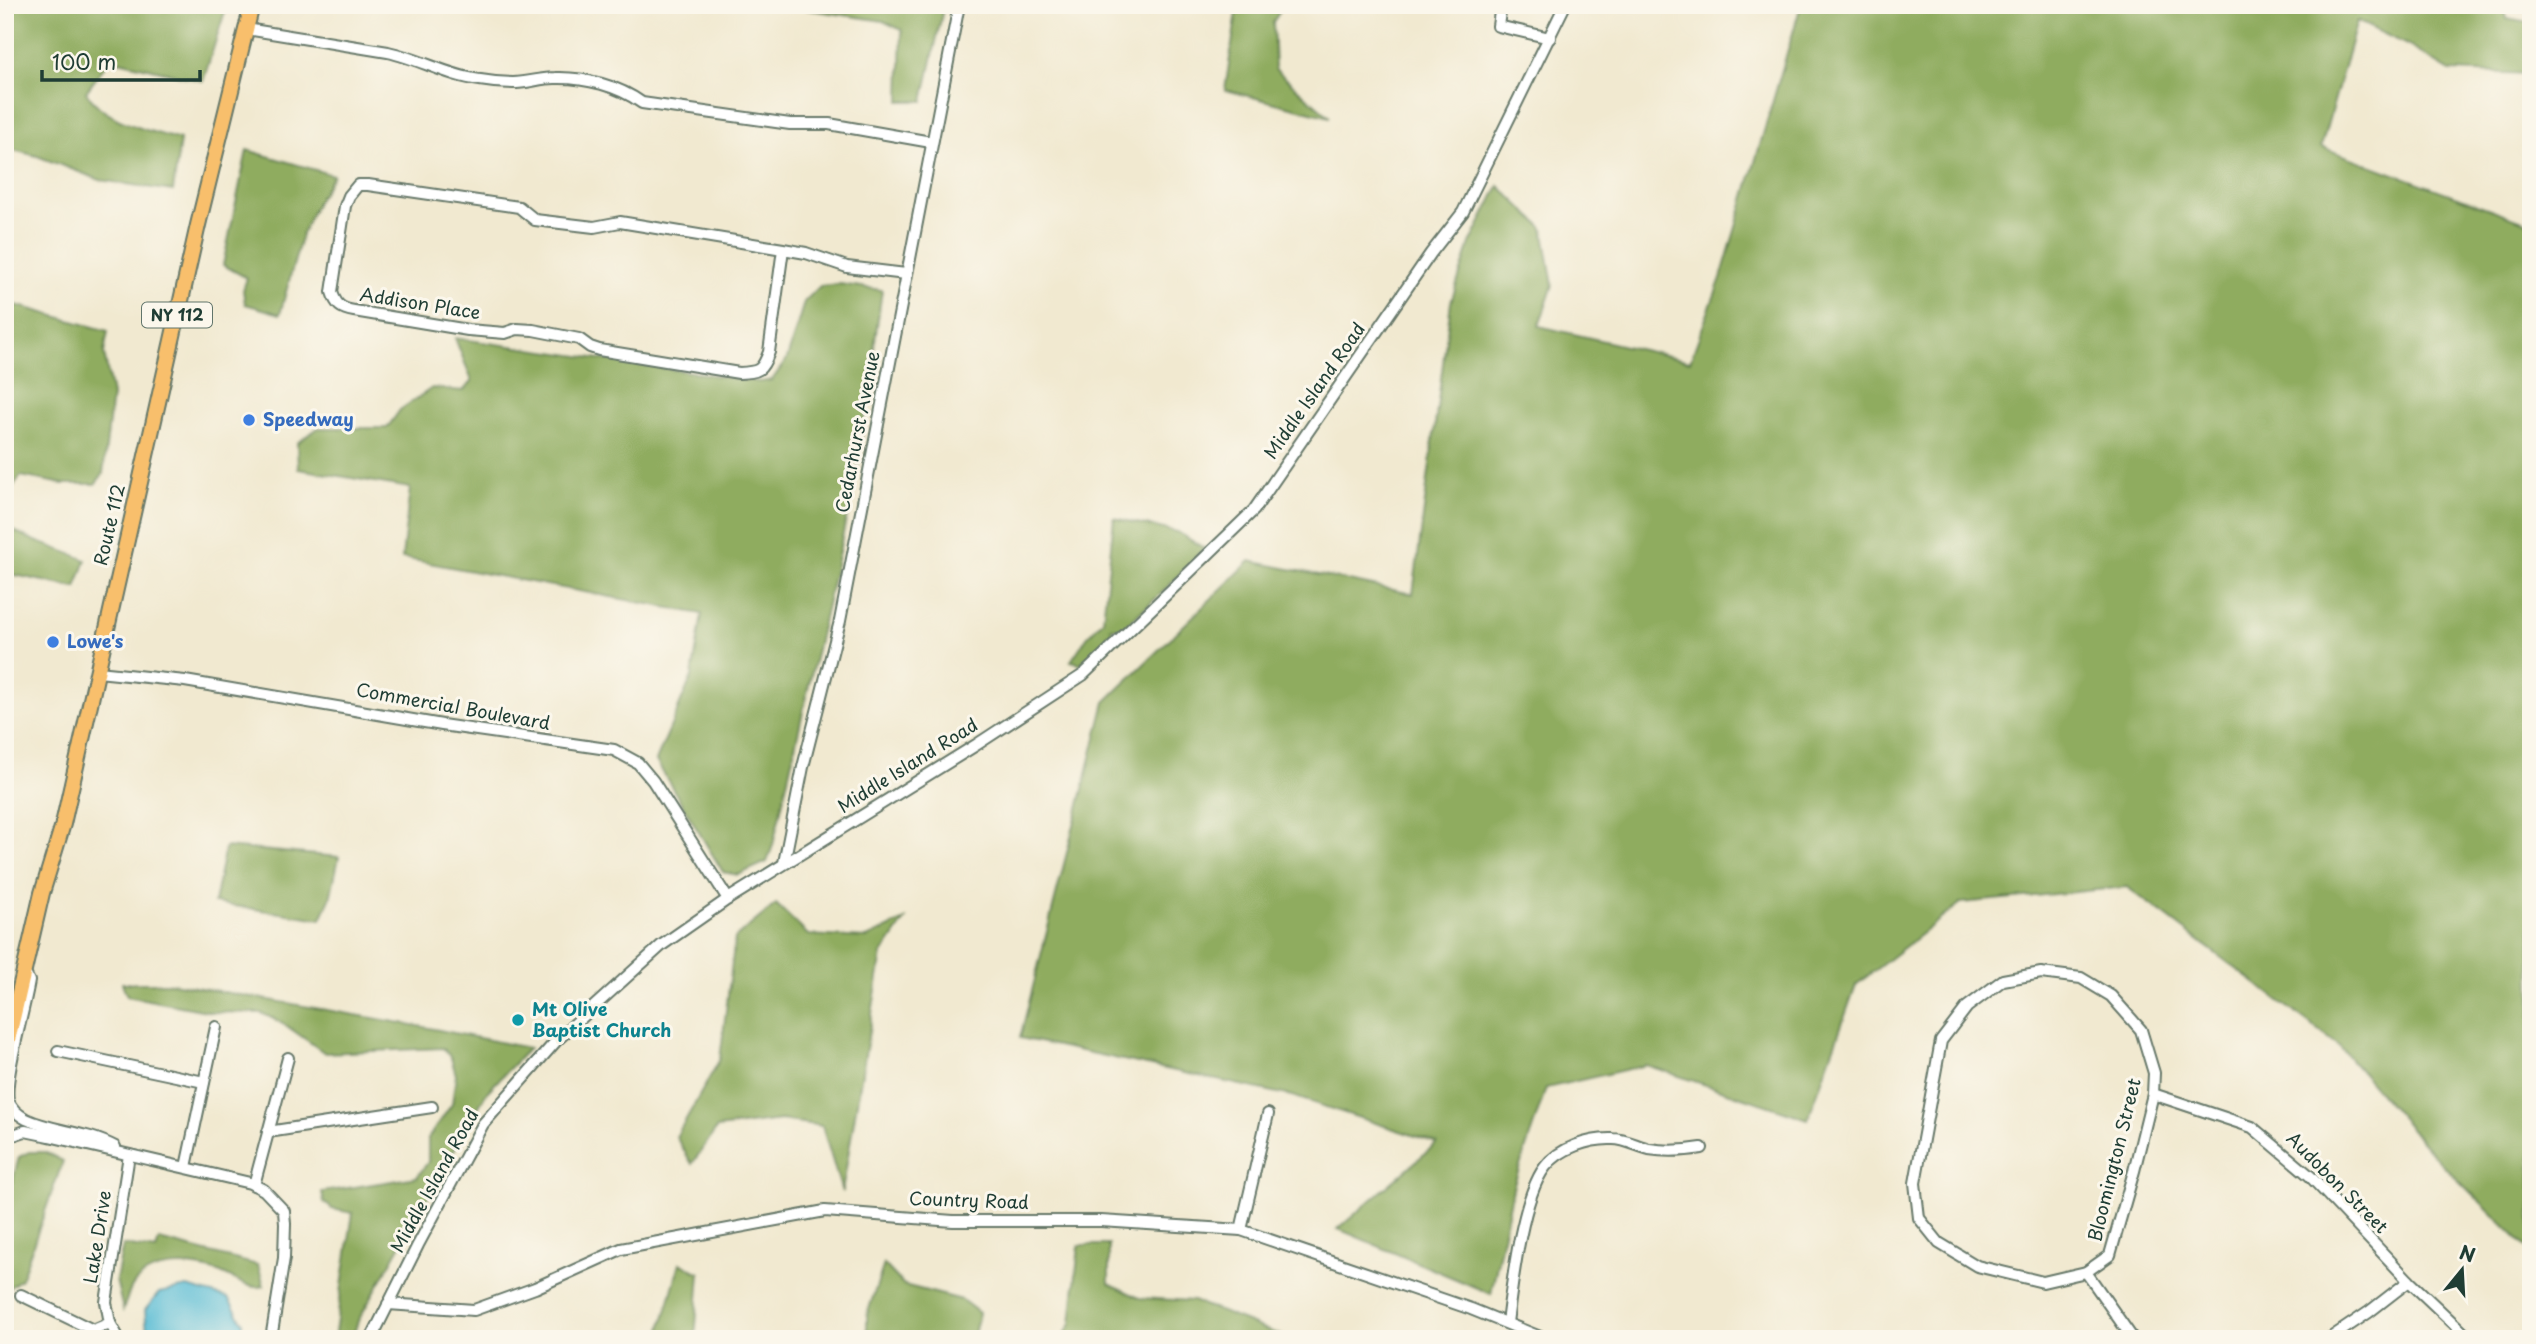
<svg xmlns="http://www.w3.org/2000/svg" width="2536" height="1344" viewBox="0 0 2536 1344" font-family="'Playpen Sans',sans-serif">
  <rect width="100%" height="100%" fill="#fbf7ec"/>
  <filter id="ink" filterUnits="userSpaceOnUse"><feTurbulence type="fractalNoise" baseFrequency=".0143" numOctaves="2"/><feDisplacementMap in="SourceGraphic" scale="14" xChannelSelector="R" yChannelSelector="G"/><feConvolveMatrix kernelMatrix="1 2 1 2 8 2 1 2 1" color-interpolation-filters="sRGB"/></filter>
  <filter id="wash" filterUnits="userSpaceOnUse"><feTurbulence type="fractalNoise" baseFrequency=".00686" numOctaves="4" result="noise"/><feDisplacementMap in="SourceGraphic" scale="28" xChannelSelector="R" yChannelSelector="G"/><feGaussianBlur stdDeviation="1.57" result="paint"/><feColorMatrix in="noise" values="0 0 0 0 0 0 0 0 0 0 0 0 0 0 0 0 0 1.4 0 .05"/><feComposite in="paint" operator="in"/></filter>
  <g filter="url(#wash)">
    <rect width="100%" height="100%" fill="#f1e9d0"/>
    <g fill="#8fac5f" stroke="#57744a" stroke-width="2">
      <path d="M 5,5 L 227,5 L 203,81 L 110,59 L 86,92 C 106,123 146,129 180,140 L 173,191 L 100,180 L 37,156 L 5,148 Z"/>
      <polygon points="778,5 944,5 923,101 900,101 902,30 883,21"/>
      <polygon points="1238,5 1284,5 1273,22 1275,69 1330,117 1225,90"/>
      <polygon points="1801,5 2503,5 2506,19 2531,23 2531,74 2450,71 2407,45 2357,21 2321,147 2531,224 2531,1252 2437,1159 2338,1045 2127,887 1961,903 1856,985 1808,1119 1646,1065 1546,1088 1514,1184 1491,1294 1338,1229 1437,1143 1292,1096 1020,1038 1105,702 1250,561 1413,594 1451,302 1470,244 1499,186 1543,228 1553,285 1539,326 1690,361 1721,278"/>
      <polygon points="247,150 333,175 317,202 302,234 280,314 245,304 243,290 247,278 223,265"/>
      <polygon points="840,284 882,290 857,471 773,845 767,862 738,875 723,872 656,761 692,676 702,614 402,558 410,488 298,469 297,443 318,428 387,428 400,410 432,388 463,391 472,381 455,338 760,382 772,380 787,359 804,302 820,286"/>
      <polygon points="5,302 108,331 104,353 112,395 103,474 95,484 63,484 21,476 5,497"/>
      <polygon points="1114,518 1177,532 1204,548 1165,590 1123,628 1111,628 1114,637 1081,664 1071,661 1087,637 1103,620"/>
      <path d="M 5,524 C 27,542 60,548 86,560 L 76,588 L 5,573 Z"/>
      <polygon points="225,847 339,857 330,899 321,919 214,903"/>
      <polygon points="776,904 808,935 867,938 905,920 882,954 842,1192 822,1126 781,1120 717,1128 692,1164 676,1137 720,1059 735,938"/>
      <polygon points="122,983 172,983 424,1027 529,1048 487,1092 358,1321 352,1339 334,1339 353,1213 332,1209 324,1202 322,1192 417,1177 428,1162 428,1138 452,1104 456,1075 451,1058 443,1048 325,1053 281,1022 261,1013 212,1012 127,996"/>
      <polygon points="29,1152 45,1152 63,1161 21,1279 5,1291 5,1209 19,1157"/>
      <path d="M 159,1240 L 258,1265 L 264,1286 C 249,1291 233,1277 218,1272 C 192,1264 152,1261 134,1284 C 129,1290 126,1302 123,1310 L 116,1280 L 123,1245 L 156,1250 Z"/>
      <polygon points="1079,1245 1109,1245 1109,1283 1139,1298 1193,1301 1290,1339 1062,1339 1071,1324"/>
      <polygon points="680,1263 700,1273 695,1339 658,1339"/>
      <polygon points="884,1264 904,1285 962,1300 979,1313 973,1339 867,1339 867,1315"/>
    </g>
    <polygon fill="#56bbd4" stroke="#3a7c84" stroke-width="2" points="187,1287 228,1298 243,1322 243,1339 153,1339 147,1331 145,1310 159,1293"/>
  </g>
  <g filter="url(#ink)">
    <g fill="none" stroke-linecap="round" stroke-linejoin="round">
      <g stroke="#68796b" stroke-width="14">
        <g id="minor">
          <polyline points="1501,5 1498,26 1550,38"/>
          <path d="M 246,29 L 388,52 C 420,59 448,76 480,80 C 491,82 502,83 513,83 C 527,83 541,78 555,78 C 585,77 619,86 642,103 L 790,124 L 829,124 L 931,142"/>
          <path d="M 783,249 L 769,352 C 762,371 759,372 739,373 L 599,350 L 590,347 L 579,339 L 533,330 L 517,329 L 505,333 L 468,330 L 354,311 C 341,309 336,305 332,292 L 345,206 L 349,196 L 358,185 L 368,185 L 519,207 L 535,220 L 594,227 L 620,222 L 783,249 L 806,253 L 847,267 L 906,274"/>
          <polyline points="98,672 185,681 442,725 614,750 638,763 653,781 728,899"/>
          <polyline points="784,863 803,767 840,621 959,5"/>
          <path d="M 24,972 L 29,981 C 25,1007 4,1079 8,1099 C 10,1108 19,1115 26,1119 C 54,1132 86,1131 115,1147"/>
          <polygon points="2041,973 2081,978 2111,996 2141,1030 2154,1073 2153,1094 2134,1171 2110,1255 2086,1272 2043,1282 1977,1266 1939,1243 1919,1218 1915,1183 1941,1041 1967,1007 2003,980"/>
          <polyline points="58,1051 204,1082"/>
          <polyline points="2153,1094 2252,1127 2310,1176 2409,1281 2470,1339"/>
          <polyline points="268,1132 432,1107"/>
          <polyline points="5,1138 25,1131 49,1136 216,1175 250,1183 264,1190 284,1211 285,1224 284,1258 271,1339"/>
          <polyline points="186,1167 216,1027"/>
          <polyline points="254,1185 288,1058"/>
          <polyline points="1241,1230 1268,1114"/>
          <polyline points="2086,1272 2133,1339"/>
          <polyline points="21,1295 93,1330 110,1323"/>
          <polyline points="388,1304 474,1310 535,1288 621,1249 825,1211 953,1221 1101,1221 1241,1230 1471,1309 1545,1339"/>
          <path d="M 1507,1323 C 1512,1284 1522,1197 1545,1167 C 1559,1148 1590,1138 1613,1139 C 1625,1139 1637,1146 1649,1149 C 1667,1152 1684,1151 1702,1148"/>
          <polyline points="119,1339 110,1323 106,1302 129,1155"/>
          <polyline points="371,1339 418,1245 483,1124 557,1040 662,945 728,899 976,745 1083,675 1254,510 1431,253 1463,212 1565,5"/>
          <polyline points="2329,1339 2369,1312 2409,1281"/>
        </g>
      </g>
      <g stroke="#68796b" stroke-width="18">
        <polyline id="major" points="5,1053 42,893 63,824 198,225 252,5"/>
      </g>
      <use href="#minor" stroke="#fff" stroke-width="10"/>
      <use href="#major" stroke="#f8bf6c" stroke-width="14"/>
    </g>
  </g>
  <g fill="#3f7fe0" stroke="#fbf7ec" stroke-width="2.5">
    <circle cx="249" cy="420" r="7"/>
    <circle cx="53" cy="642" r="7"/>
  </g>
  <circle fill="#0f9aa8" stroke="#fbf7ec" stroke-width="2.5" cx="518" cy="1020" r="7"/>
  <g text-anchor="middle" stroke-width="6" stroke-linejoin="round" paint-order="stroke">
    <rect fill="#fbf7ec" stroke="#61756b" stroke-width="2" x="142" y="302.5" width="70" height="25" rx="5"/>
    <g font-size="16" font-weight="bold" fill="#1f3d34">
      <text x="177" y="321">NY 112</text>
    </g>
    <g font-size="18" fill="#1f3d34" stroke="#fbf7ec">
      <text transform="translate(420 304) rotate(9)" y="6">Addison Place</text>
      <text transform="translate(1315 391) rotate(-55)" y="6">Middle Island Road</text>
      <text transform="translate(858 432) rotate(-79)" y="6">Cedarhurst Avenue</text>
      <text transform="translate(110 525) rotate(-77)" y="6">Route 112</text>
      <text transform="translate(453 707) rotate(10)" y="6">Commercial Boulevard</text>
      <text transform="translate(908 766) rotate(-32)" y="6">Middle Island Road</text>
      <text transform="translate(2115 1160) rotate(-76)" y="6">Bloomington Street</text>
      <text transform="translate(435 1181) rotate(-61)" y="6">Middle Island Road</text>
      <text transform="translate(2337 1183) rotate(45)" y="6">Audobon Street</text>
      <text transform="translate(969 1201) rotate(2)" y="6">Country Road</text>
      <text transform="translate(98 1237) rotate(-81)" y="6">Lake Drive</text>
    </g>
    <g font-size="18" font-weight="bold" fill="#366cbe" stroke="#fbf7ec" text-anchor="start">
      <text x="263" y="426">Speedway</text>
      <text x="67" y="648">Lowe's</text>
    </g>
    <g font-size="18" font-weight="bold" fill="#0d838f" stroke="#fbf7ec" text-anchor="start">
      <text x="532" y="1016">Mt Olive<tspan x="532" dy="21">Baptist Church</tspan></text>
    </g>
  </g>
  <rect width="2536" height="1344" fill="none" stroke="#fbf7ec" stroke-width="28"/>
  <g transform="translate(2462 1270) rotate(18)" stroke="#fbf7ec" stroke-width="5" paint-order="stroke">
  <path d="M0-5L12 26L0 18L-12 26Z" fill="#1f3d34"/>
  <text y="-10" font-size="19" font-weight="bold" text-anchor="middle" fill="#1f3d34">N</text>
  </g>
  <path d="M42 70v10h158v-10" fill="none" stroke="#1f3d34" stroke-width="3.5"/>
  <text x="52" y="70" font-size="21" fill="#1f3d34" stroke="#fbf7ec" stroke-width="5" paint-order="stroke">100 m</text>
</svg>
